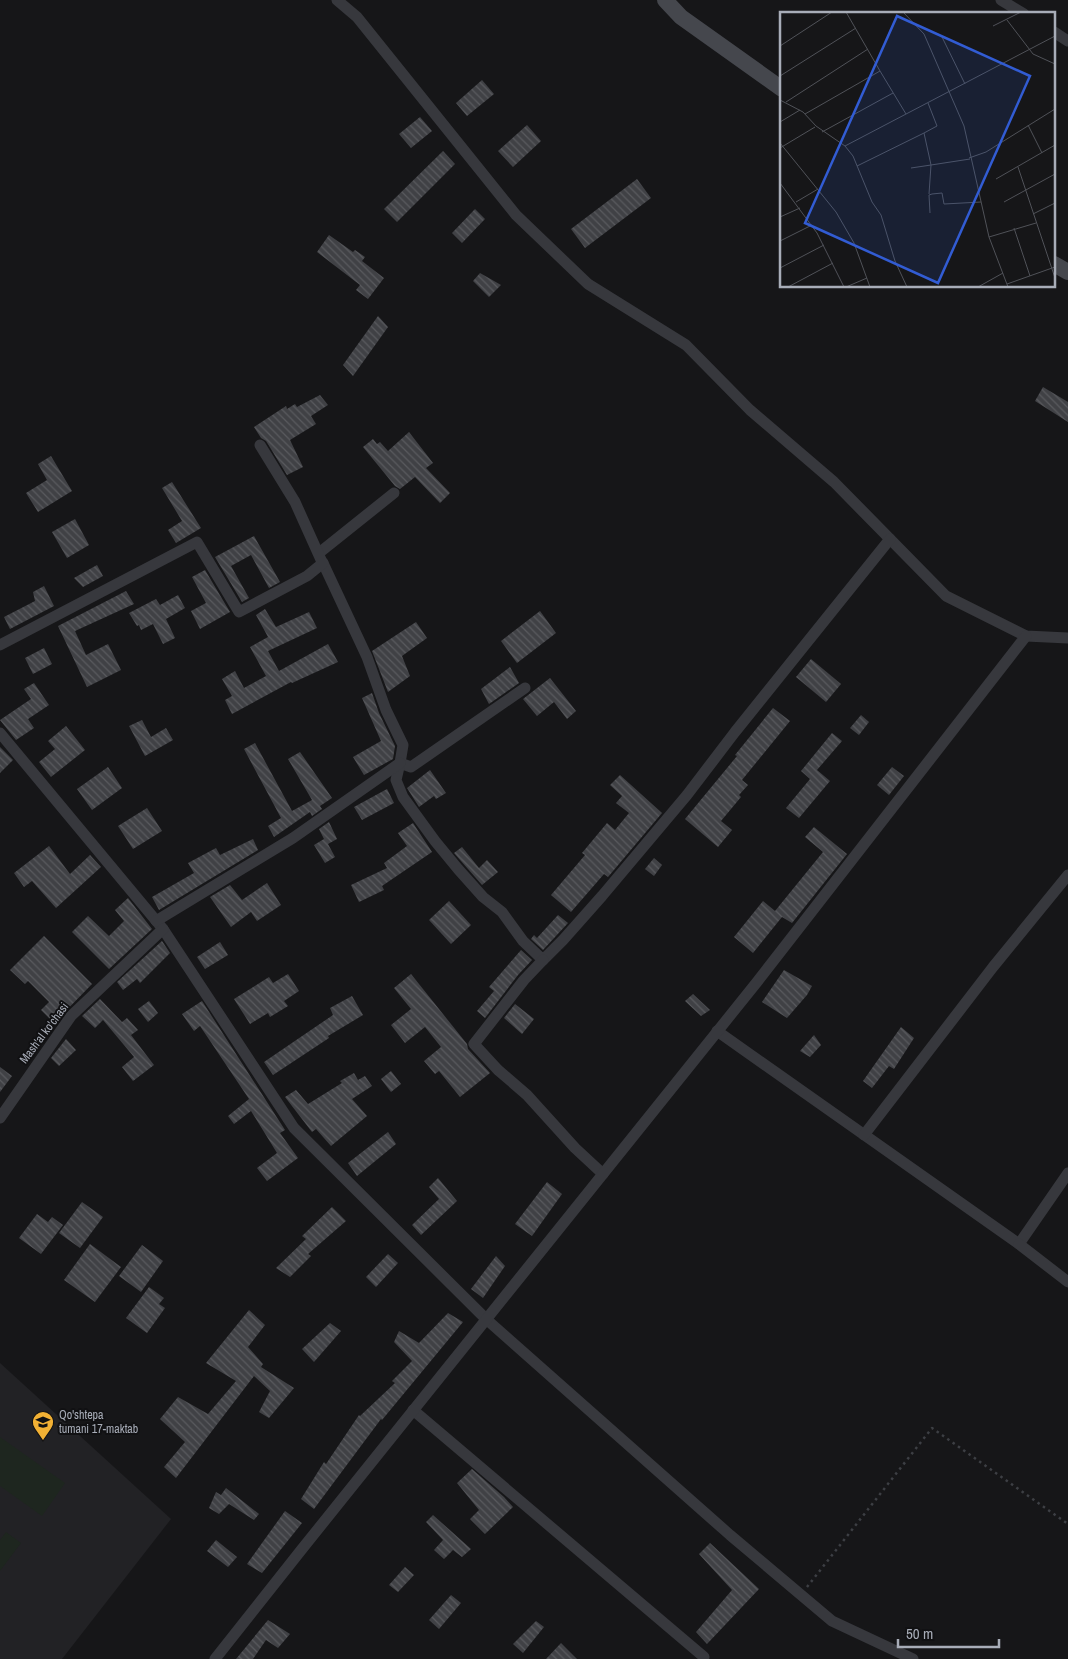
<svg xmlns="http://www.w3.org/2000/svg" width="1068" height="1659" viewBox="0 0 1068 1659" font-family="'Archivo Narrow',sans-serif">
  <defs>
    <pattern id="building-back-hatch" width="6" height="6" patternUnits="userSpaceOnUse" patternTransform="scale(1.25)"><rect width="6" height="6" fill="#404145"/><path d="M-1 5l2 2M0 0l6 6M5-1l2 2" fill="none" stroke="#595a5e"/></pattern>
  </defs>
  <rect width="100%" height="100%" fill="#161618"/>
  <polygon fill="#222225" points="0,1363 171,1519 62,1659 0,1659"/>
  <g fill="#1e261f">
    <polygon points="0,1437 65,1483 42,1516 0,1486"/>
    <polygon points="6,1532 21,1543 0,1571 0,1540"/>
  </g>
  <g fill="url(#building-back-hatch)">
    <polygon points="482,80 494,94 467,116 456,103"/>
    <polygon points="420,117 432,131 411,148 399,134"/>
    <polygon points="527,125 541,141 513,167 498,151"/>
    <polygon points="443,151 455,164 397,222 384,209"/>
    <polygon points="637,179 651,198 585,248 571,229"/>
    <polygon points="475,209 485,219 462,243 452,233"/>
    <polygon points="329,235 353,252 355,250 365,257 362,261 384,278 368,299 356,290 360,285 317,252"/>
    <polygon points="480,273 501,285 489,297 473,281"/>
    <polygon points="378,316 388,327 353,376 343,365"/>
    <polygon points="1043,387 1068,402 1068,422 1035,401"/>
    <polygon points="320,395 328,405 311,416 316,424 290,440 303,467 287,475 266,441 261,438 254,427 286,406 287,409 295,404 297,407"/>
    <polygon points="409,432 433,463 426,468 450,493 440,503 415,477 400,489 395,486 363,447 373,439 377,444 380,442 388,451"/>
    <polygon points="51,456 72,491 38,512 26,493 47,480 38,464"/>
    <polygon points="172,482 201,528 176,543 168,530 182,521 162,488"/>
    <polygon points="75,519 89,545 67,558 52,532"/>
    <polygon points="254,536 280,582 269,588 251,555 231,566 249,598 242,602 215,557"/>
    <polygon points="97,565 103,576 83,587 74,578"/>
    <polygon points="205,570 230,612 200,629 191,611 206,603 192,577"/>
    <polygon points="44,586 54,606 10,629 4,617 35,601 33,592"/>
    <polygon points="126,591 134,604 75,631 86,655 108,644 121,670 87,687 58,626"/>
    <polygon points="178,595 185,608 166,619 175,638 163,644 153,624 141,630 139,625 137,626 129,613 156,599 160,605"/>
    <polygon points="265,609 276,627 309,612 317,628 268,651 279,671 328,644 338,662 292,683 291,682 232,714 225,700 232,696 222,679 235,671 244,688 266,676 250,647 268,637 256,615"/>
    <polygon points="540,611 556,633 517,663 501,641"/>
    <polygon points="416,622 427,638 402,656 410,676 388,692 372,651"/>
    <polygon points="44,648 52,664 33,674 25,658"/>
    <polygon points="811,659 841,684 826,702 796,677"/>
    <polygon points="510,667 519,683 489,704 481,689"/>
    <polygon points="550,678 576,711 567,719 554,702 537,716 523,699"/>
    <polygon points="34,683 49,705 28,719 34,728 16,740 0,720 31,699 24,689"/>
    <polygon points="372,693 379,713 395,746 393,759 364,775 353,757 381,741 362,698"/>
    <polygon points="773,708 790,721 742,780 748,785 739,795 741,797 721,821 732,830 718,847 685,819 737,756 735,755"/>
    <polygon points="861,715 869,722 859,735 850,728"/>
    <polygon points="142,720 151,737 166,728 173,740 145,756 129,726"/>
    <polygon points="66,726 85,750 51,777 39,762 55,749 48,741"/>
    <polygon points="832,733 842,741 817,770 830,781 799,818 786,808 810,779 801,771"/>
    <polygon points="255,743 292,811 312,800 288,759 300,752 332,798 320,806 322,809 312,816 310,812 274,837 268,826 281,818 244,749"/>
    <polygon points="0,747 13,760 0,773"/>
    <polygon points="108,767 122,788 92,810 77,789"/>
    <polygon points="892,767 904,776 889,795 877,785"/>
    <polygon points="430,770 446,793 436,799 434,796 419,807 407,788"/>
    <polygon points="620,775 662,813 608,877 604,874 571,912 551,895 585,855 582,853 607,823 615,830 629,813 616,803 622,796 610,785"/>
    <polygon points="387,789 394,803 362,820 354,807"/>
    <polygon points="147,808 162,831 133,849 118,826"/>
    <polygon points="329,822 337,839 328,844 335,857 325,863 314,845 324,839 319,829"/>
    <polygon points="413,823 432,852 382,886 384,890 359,902 351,885 387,868 384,863 407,846 398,833"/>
    <polygon points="814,827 847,854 792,923 782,917 753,953 734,937 763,901 775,911 823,852 805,837"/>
    <polygon points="253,839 258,850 159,910 152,897 194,873 188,863 216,848 220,855"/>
    <polygon points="49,846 70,874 90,855 101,867 56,908 32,881 24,887 14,873"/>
    <polygon points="462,847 479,868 487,860 498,872 482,885 454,853"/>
    <polygon points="654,858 662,865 654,876 645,869"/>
    <polygon points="267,883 281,905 257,921 251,912 231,927 210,897 230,885 242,900"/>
    <polygon points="128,898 152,929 109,969 72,932 88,916 109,936 124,921 115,910"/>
    <polygon points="449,901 471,925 451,944 429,920"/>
    <polygon points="558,915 568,923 543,950 531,939 534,935 537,938"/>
    <polygon points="44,936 92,984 54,1023 41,1010 49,1002 28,981 25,984 10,970"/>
    <polygon points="162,941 170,953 140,983 137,979 123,990 117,982"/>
    <polygon points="220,942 228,955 205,969 197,957"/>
    <polygon points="521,950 532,960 518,975 485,1018 477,1011 494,991 489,987"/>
    <polygon points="784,970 812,986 807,995 787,1018 762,1002"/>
    <polygon points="288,974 299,991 284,1001 288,1006 270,1017 268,1013 250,1024 234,999 269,977 273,983"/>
    <polygon points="411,974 467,1044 468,1049 490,1073 460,1097 439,1071 435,1074 424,1061 441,1047 425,1027 405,1043 391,1025 411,1009 394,988"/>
    <polygon points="693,994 710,1010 701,1016 685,1001"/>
    <polygon points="352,996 363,1015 328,1036 329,1038 273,1075 264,1062 333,1015 330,1008"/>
    <polygon points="100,999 122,1022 127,1018 138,1030 131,1035 154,1065 133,1081 122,1067 134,1057 103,1020 95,1028 82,1016"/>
    <polygon points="149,1001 158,1013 148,1022 138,1009"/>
    <polygon points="202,1001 285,1130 280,1133 298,1158 267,1181 257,1168 277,1153 251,1111 234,1124 228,1116 249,1099 200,1026 194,1031 182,1014"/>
    <polygon points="515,1004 534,1019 522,1034 504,1018"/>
    <polygon points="901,1027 914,1038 894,1069 889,1066 872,1088 863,1081"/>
    <polygon points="814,1035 821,1045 810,1057 800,1051"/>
    <polygon points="66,1039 76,1050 59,1066 51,1058"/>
    <polygon points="0,1067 12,1076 0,1092"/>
    <polygon points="391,1071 401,1084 391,1092 381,1079"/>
    <polygon points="354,1073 358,1080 365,1076 372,1086 352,1099 367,1116 331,1146 316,1129 312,1132 285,1097 296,1090 308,1104 342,1083 340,1081"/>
    <polygon points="388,1132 396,1144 357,1176 348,1163"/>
    <polygon points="438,1178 457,1201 421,1235 412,1225 439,1199 429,1187"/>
    <polygon points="547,1182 562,1194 532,1236 515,1224"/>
    <polygon points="82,1202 103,1217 80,1248 59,1233"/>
    <polygon points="332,1207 346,1221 308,1254 311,1256 290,1277 276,1268 306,1239 302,1236"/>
    <polygon points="37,1214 48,1222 52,1217 63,1225 41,1254 19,1238"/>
    <polygon points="90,1244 121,1267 95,1302 64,1280"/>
    <polygon points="142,1245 163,1261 141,1292 119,1276"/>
    <polygon points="388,1254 398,1263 376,1287 366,1277"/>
    <polygon points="496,1256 505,1266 483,1298 471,1289"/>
    <polygon points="149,1287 164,1298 159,1304 165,1308 147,1333 126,1318"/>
    <polygon points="249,1310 265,1325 248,1347 263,1364 261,1367 294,1388 269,1418 259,1412 270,1391 254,1376 176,1478 164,1467 185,1442 160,1419 178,1397 208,1414 236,1381 206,1363"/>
    <polygon points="448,1313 463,1322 382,1420 381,1419 314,1509 301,1499 324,1462 326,1464 359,1415 360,1416 395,1383 392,1381 412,1361 394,1342 399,1331 419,1343"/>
    <polygon points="330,1323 341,1331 314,1362 302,1349"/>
    <polygon points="472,1469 504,1497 513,1507 485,1534 470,1519 479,1510 457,1483"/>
    <polygon points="226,1488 259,1514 254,1520 229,1504 219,1514 209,1508 216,1492 221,1495"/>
    <polygon points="285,1511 302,1523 262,1573 247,1564"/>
    <polygon points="433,1515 471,1549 462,1557 453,1550 444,1559 434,1550 443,1540 426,1522"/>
    <polygon points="216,1540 237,1557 228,1567 207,1551"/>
    <polygon points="710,1543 759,1589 707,1644 696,1632 732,1590 699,1554"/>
    <polygon points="405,1567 414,1575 398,1592 389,1585"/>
    <polygon points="451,1595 461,1603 439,1629 429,1620"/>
    <polygon points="268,1620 290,1634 278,1648 266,1640 253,1659 236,1659"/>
    <polygon points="536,1621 544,1627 523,1653 513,1644"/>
    <polygon points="561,1643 577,1659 546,1659"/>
  </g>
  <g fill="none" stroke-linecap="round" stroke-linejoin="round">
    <polyline stroke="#3d3f44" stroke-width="2.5" stroke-dasharray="2.5 4" stroke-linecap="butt" points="807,1587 932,1428 1068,1524"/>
    <g stroke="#37383d" stroke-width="11">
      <polyline points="337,0 357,17 516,215 588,284 686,345 750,410 834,482 946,596 1026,636 1068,638"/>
      <polyline points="1001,0 1024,14"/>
      <polyline points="1054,32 1068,41"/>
      <polyline points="319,553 394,493"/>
      <polyline points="323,563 367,657 386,710 403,745 400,763 411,767 525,688"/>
      <polyline points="0,645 197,542 239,612 307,576 323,563 322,562 295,502 260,445"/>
      <polyline points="0,733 163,929 294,1128 486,1319 730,1535 832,1621 913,1659"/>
      <polyline points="400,763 396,780 403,797 435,841 458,869 483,897 502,912 523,941 543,960 563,940 602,896 687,795 735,732 890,539"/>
      <polyline points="156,921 293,838 400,763"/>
      <polyline points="543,960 524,980 474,1044 498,1070 527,1095 575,1148 603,1174"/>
      <polyline points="717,1031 1019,1244 1068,1173"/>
      <polyline points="0,1118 71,1016 163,929"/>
      <polyline points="864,1135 993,967 1068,875"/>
      <polyline points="1019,1244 1068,1282"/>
      <polyline points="413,1410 704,1657"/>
      <polyline points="215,1659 302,1549 757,982 1026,636"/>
    </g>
    <g stroke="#45474d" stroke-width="16">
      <polyline points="665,0 681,17 782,89"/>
      <polyline points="1054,264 1068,272"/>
    </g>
  </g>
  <defs>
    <g id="school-pin" transform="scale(1.125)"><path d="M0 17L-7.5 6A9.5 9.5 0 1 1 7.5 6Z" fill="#f2b134" stroke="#111113"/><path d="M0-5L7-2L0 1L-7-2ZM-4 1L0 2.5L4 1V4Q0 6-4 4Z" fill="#111"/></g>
  </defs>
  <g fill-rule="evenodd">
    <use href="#school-pin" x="43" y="1422"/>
  </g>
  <g text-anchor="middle" stroke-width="4" stroke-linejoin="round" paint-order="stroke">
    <g font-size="12" fill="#a8adb8" stroke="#111113">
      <text transform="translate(44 1033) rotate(-53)" y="4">Mash'al ko'chasi</text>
    </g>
    <g font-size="12" fill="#a8adb8" stroke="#111113" text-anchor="start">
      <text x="59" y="1419">Qo'shtepa<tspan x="59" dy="14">tumani 17-maktab</tspan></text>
    </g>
  </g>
  <g transform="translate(780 12)">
    <rect width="275" height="275" fill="#161618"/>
    <path fill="none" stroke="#505258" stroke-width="1" d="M 66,0 L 100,59M 123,0 L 144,22 L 184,114 L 209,225 L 228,275M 227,8 L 253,42 L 275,52M 213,14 L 241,0M 162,25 L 185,72M 0,34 L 52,0M 0,64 L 76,16M 0,88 L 23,100 L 36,114 L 65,134 L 73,144 L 92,190 L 101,203 L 115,249 L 127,275M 6,90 L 88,37M 25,102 L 100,59 L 126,102M 0,110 L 20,98M 248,113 L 262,141M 42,120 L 113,81M 144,121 L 157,114 L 148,91M 0,131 L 56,200 L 74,231 L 90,275M 65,134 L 275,24M 0,136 L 35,115M 189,146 L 206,140 L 275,97M 77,154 L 144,121 L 151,153 L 190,147M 238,155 L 275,266M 131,156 L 151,153 L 149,182M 216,167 L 275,133M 0,171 L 37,221 L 64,275M 16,190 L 38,177M 224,190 L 275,162M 150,201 L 149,183 L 152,182 L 162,181 L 164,192 L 201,190M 253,202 L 275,191M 0,205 L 20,196M 234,216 L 250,264M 209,225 L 256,211M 0,229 L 32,213M 0,256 L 44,233M 227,272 L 275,255M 8,275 L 53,251M 66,275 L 87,266M 198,275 L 223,261"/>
    <path fill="#325cd3" fill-opacity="0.15" stroke="#325cd3" stroke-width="2.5" d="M 117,4 L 250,64 L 158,271 L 25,211 Z"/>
    <rect width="275" height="275" fill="none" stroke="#a8adb8" stroke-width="2.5"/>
  </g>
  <path d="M898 1639v8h101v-8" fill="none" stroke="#a8adb8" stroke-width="2.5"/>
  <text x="906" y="1639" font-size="15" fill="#a8adb8" stroke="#111113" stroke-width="4" paint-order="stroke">50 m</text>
</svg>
